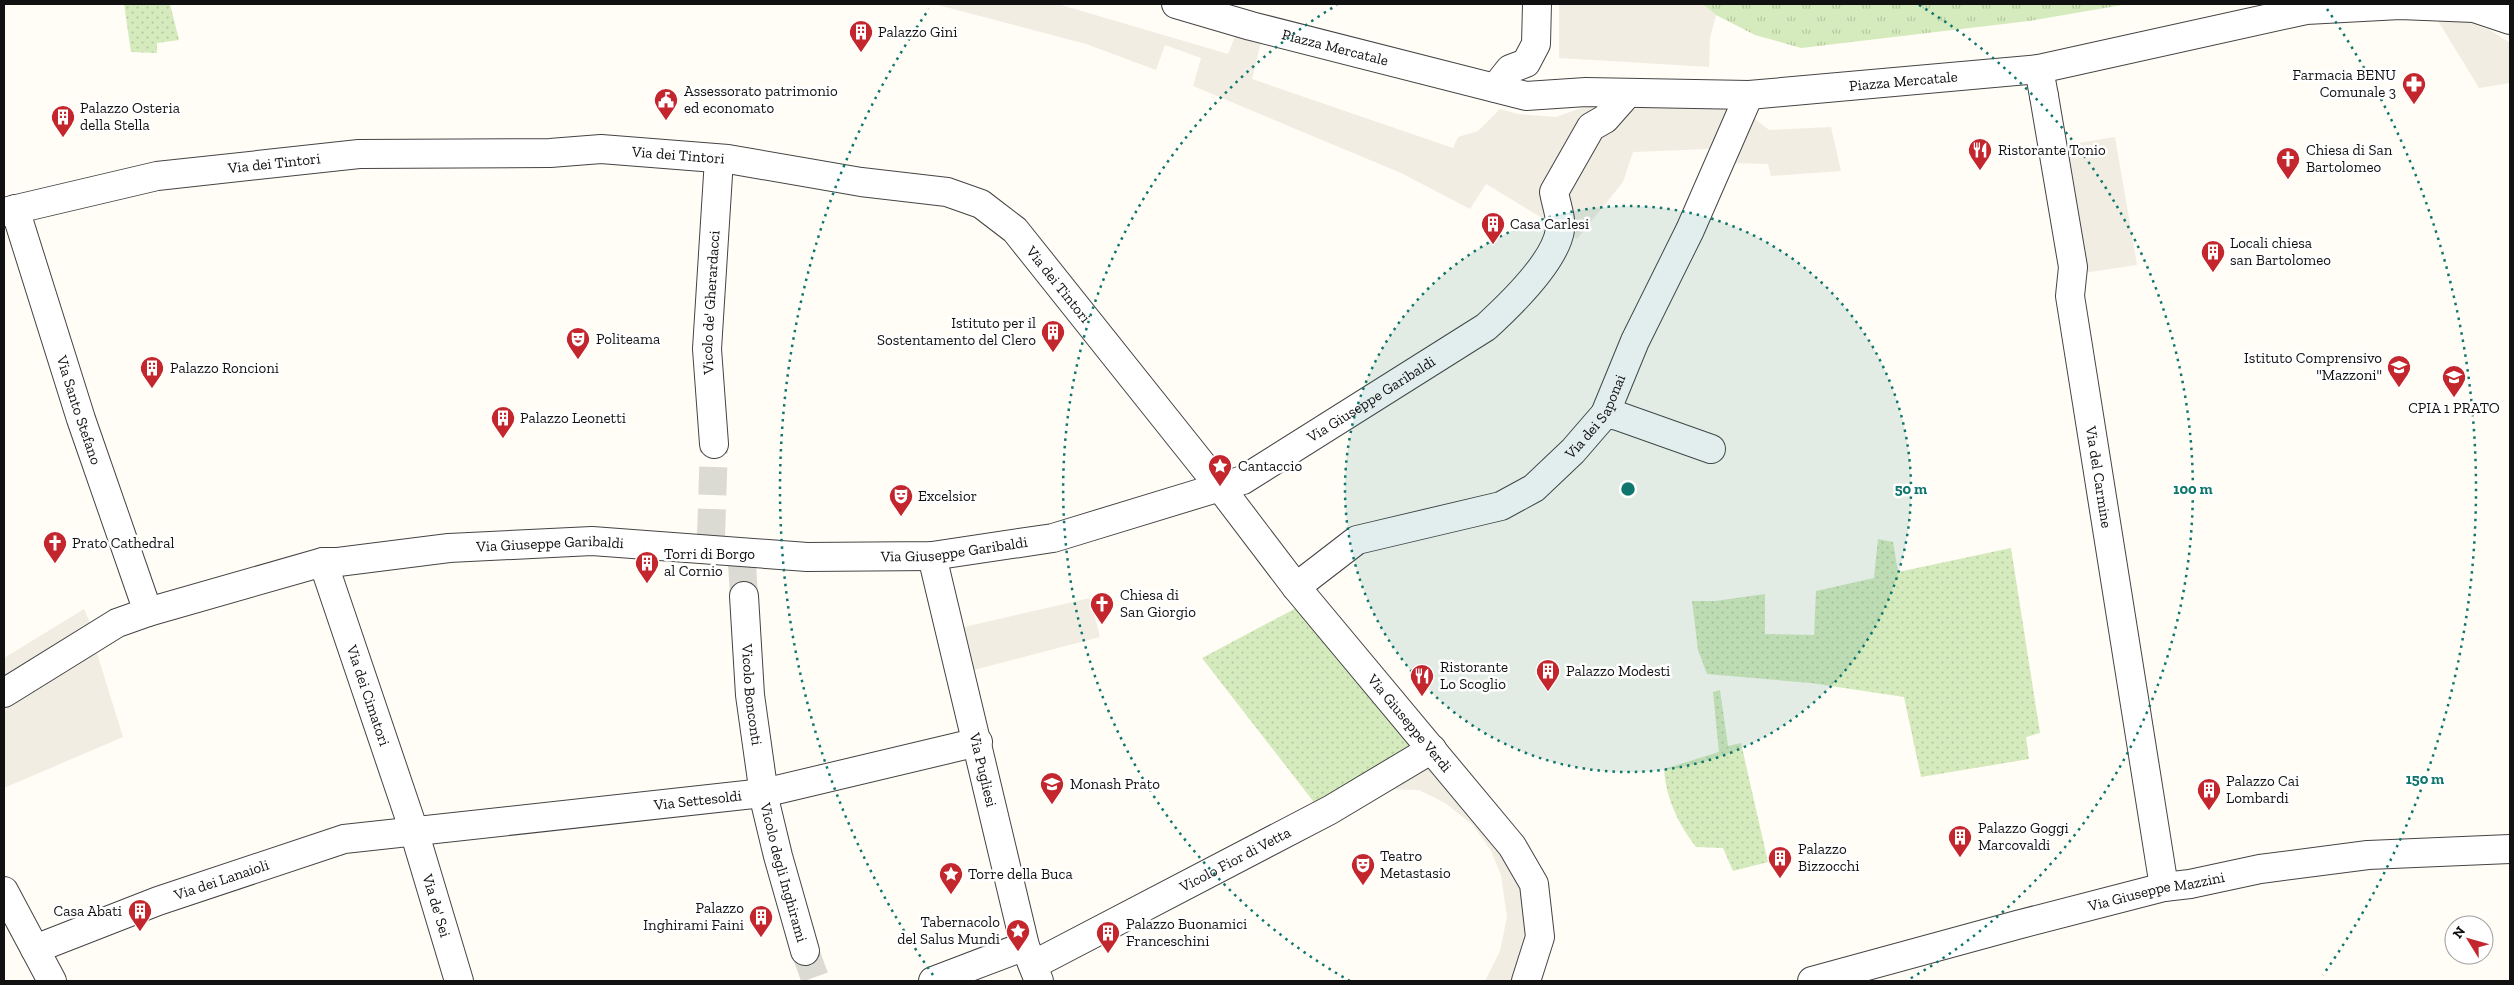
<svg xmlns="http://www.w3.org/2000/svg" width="2514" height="985" viewBox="0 0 2514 985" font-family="'Zilla Slab',serif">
  <defs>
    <pattern id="grass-dots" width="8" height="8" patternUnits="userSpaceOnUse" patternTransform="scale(1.25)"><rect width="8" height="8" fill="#d5ebbd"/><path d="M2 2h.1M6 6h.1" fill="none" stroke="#b6c8a1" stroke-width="1.8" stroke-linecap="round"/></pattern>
    <pattern id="park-tufts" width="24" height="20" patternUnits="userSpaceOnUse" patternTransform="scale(1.25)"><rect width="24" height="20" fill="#d5ebbd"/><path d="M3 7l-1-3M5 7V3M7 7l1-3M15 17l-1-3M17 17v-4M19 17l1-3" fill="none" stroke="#b6c8a1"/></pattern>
  </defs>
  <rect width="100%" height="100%" fill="#fffdf5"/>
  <g fill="url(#grass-dots)">
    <polygon points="124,4 170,4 179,40 157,43 157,53 131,52"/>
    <polygon points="1878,539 1893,542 1898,572 2011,548 2040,733 2026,737 2029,759 1921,777 1904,697 1811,683 1707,674 1698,650 1692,601 1715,601 1765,594 1765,634 1814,635 1816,591 1874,578"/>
    <polygon points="1300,606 1419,756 1320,810 1202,658"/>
    <path d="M 1720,690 L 1728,746 L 1741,743 L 1768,862 L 1733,871 L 1723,848 L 1696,847 C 1678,823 1666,799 1664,769 L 1719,752 L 1713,692 Z"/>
  </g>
  <polygon fill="url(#park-tufts)" points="1702,4 2128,4 2029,21 1801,48 1755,35 1716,15"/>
  <g fill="#f1ede2">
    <polygon points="934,4 1058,4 1228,54 1238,29 1262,38 1252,79 1453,148 1458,137 1478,131 1500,109 1518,114 1556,117 1584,107 1730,108 1709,149 1633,152 1623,182 1577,239 1486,184 1470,209 1401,173 1193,86 1201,58 1165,45 1156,70 1086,44"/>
    <polygon points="1559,4 1702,4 1716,15 1710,38 1709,67 1559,58"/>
    <polygon points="2435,16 2465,21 2490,30 2510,43 2510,83 2479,88"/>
    <polygon points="1749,114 1769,130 1831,127 1841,171 1771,176 1768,164 1729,163"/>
    <polygon points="2115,137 2137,265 2083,273 2060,146"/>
    <polygon points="1090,598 1100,637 970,671 960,628"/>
    <polygon points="84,609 95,635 96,650 123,737 4,788 4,658"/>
    <polygon points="1419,756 1502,851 1524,886 1530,922 1516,978 1512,981 1485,981 1500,951 1507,917 1501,875 1491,851 1473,825 1445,803 1419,790 1384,789"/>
  </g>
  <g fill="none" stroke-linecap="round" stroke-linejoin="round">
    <g stroke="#dbdad3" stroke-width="28" stroke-dasharray="28 14" stroke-linecap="butt">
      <polyline points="711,537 714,444"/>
      <polyline points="742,564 744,596"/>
      <polyline points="805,951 816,981"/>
    </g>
    <g stroke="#444" stroke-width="30">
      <g id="pedestrian">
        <path id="s1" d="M 2044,96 L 2073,267 L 2070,296 L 2164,887"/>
        <path id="s2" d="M 15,209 L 81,419 L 148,612"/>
        <path id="s3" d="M 4,212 L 157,176 L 359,154 L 550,153 L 601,149 L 728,159 L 861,182 L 947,192 L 981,204 L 1015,230 L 1220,487 L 1296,587 L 1512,846 L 1534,884 L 1540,937 L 1526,981"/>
        <polyline points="1605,414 1618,416 1711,449"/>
        <path id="s4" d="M 714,444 L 707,349 L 719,159"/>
        <path id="s5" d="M 932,556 L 1025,946 L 1039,981"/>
        <path id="s6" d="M 323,562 L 414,831 L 459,981"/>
        <path id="s7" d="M 1296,587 L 1357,540 L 1501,506 L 1534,488 L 1573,451 L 1605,414 L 1635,341 L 1690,230 L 1749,95"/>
        <path id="s8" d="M 744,596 L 750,695 L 765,802 L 778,856 L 805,951"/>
        <path id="s9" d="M 4,693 L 117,623 L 148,612 L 323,562 L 338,562 L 449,548 L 592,541 L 807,557 L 932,556 L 1053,538 L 1243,480 L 1486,327 C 1509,306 1555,262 1560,230 C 1562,219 1556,204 1554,192 L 1591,127 L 1605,119 L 1628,93"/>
        <polyline points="4,891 52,981"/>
        <path id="s10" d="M 35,949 L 158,901 L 344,839 L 764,793 L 978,742"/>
        <path id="s11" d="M 1033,965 L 1330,810 L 1432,749"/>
        <polyline points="933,981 1025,946"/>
        <path id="s12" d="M 1812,981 L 2017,925 L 2164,887 L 2190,884 L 2260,869 L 2368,855 L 2510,849"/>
      </g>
    </g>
    <g stroke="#444" stroke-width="30">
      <g id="minor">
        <polyline points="2039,69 2044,96"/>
        <polyline points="1495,88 1510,69 1526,63 1536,44 1537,4"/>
      </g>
    </g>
    <g stroke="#444" stroke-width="30">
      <g id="tertiary">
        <path id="s13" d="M 1176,4 L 1251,26 L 1526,96 L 1586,92 L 1749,95 L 2039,69 L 2306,10 L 2400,5 L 2474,8 L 2510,20"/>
      </g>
    </g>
    <use href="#pedestrian" stroke="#fff" stroke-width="28"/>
    <use href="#minor" stroke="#fff" stroke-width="28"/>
    <use href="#tertiary" stroke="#fff" stroke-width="28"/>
  </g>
  <circle cx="1628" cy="489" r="283" fill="#0f766e" fill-opacity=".12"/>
  <g fill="none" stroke="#0f766e" stroke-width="2.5" stroke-dasharray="2.5 5">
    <circle cx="1628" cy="489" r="283"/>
    <path d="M1350 981A565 565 0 0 1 1337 5M1919 5A565 565 0 0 1 1906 981"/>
    <path d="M933 975A848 848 0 0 1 929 9M2327 9A848 848 0 0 1 2323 975"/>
  </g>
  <defs>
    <g id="building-pin" transform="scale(1.25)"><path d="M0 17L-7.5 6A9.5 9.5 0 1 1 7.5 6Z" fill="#c4262e" stroke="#fff"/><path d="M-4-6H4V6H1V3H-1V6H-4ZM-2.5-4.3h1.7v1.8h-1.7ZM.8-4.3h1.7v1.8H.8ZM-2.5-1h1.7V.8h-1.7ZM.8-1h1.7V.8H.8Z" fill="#fff"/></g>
    <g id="pharmacy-pin" transform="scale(1.25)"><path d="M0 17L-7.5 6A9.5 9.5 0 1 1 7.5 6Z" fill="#c4262e" stroke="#fff"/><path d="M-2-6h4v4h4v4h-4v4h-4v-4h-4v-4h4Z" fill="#fff"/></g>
    <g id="civic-pin" transform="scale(1.25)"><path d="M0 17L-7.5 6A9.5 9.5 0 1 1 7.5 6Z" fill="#c4262e" stroke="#fff"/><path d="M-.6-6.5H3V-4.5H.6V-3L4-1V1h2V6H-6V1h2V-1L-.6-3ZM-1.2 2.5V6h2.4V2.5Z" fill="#fff"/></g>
    <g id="restaurant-pin" transform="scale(1.25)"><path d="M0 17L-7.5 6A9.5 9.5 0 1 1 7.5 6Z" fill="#c4262e" stroke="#fff"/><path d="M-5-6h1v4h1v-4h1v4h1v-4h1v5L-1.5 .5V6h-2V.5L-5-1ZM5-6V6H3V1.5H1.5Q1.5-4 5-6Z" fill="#fff"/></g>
    <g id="church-pin" transform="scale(1.25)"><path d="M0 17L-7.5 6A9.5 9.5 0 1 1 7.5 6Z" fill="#c4262e" stroke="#fff"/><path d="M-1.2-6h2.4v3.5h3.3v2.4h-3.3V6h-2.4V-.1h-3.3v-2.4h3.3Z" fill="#fff"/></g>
    <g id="theatre-pin" transform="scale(1.25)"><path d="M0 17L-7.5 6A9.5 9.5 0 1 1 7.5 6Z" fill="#c4262e" stroke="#fff"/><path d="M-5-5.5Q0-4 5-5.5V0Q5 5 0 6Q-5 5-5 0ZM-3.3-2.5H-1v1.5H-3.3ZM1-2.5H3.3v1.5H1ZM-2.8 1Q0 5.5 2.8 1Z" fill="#fff"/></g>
    <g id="school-pin" transform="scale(1.25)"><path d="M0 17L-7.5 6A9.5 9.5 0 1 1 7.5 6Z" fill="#c4262e" stroke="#fff"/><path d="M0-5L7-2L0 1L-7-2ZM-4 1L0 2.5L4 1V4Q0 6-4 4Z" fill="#fff"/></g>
    <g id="sight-pin" transform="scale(1.25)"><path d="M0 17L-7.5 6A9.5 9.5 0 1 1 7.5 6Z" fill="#c4262e" stroke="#fff"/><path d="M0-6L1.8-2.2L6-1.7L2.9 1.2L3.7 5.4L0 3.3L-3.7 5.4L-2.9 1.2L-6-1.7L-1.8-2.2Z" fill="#fff"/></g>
    <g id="university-pin" transform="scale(1.25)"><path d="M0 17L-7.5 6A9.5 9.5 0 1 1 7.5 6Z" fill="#c4262e" stroke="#fff"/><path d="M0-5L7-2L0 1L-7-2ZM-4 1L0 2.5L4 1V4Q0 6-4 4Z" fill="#fff"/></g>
  </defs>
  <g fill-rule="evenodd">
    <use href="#building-pin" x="861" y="32"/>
    <use href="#pharmacy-pin" x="2414" y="84"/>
    <use href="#civic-pin" x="666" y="100"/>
    <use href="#building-pin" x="63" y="117"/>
    <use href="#restaurant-pin" x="1980" y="150"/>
    <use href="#church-pin" x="2288" y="159"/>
    <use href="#building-pin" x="1493" y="224"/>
    <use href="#building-pin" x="2213" y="252"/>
    <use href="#building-pin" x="1053" y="332"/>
    <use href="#theatre-pin" x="578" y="339"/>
    <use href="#school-pin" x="2399" y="367"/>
    <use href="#building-pin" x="152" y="368"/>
    <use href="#school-pin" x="2454" y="377"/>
    <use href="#building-pin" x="503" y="418"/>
    <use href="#sight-pin" x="1220" y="466"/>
    <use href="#theatre-pin" x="901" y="496"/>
    <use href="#church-pin" x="55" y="543"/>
    <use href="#building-pin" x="647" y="563"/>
    <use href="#church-pin" x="1102" y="604"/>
    <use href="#building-pin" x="1548" y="671"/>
    <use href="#restaurant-pin" x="1422" y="676"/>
    <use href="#university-pin" x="1052" y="784"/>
    <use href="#building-pin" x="2209" y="790"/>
    <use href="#building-pin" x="1960" y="837"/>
    <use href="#building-pin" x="1780" y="858"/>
    <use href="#theatre-pin" x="1363" y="865"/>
    <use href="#sight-pin" x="951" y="874"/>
    <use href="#building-pin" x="140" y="911"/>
    <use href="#building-pin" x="761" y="917"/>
    <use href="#sight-pin" x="1018" y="931"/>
    <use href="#building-pin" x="1108" y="933"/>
  </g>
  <g text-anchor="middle" stroke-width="5" stroke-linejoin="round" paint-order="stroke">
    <g font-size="15" fill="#111" stroke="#fff" text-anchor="start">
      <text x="878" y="37">Palazzo Gini</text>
      <text x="2396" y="80" text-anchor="end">Farmacia BENU<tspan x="2396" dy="17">Comunale 3</tspan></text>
      <text x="684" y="96">Assessorato patrimonio<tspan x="684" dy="17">ed economato</tspan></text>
      <text x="80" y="113">Palazzo Osteria<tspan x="80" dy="17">della Stella</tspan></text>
      <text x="1998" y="155">Ristorante Tonio</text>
      <text x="2306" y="155">Chiesa di San<tspan x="2306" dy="17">Bartolomeo</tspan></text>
      <text x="1510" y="229">Casa Carlesi</text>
      <text x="2230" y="248">Locali chiesa<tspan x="2230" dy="17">san Bartolomeo</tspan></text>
      <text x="1036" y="328" text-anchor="end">Istituto per il<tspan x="1036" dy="17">Sostentamento del Clero</tspan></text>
      <text x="596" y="344">Politeama</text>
      <text x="2382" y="363" text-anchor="end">Istituto Comprensivo<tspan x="2382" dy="17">"Mazzoni"</tspan></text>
      <text x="170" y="373">Palazzo Roncioni</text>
      <text x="2454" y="413" text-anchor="middle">CPIA 1 PRATO</text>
      <text x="520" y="423">Palazzo Leonetti</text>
      <text x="1238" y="471">Cantaccio</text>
      <text x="918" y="501">Excelsior</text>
      <text x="72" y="548">Prato Cathedral</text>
      <text x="664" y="559">Torri di Borgo<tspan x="664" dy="17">al Cornio</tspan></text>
      <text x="1120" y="600">Chiesa di<tspan x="1120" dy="17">San Giorgio</tspan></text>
      <text x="1440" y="672">Ristorante<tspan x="1440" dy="17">Lo Scoglio</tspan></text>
      <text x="1566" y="676">Palazzo Modesti</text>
      <text x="2226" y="786">Palazzo Cai<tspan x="2226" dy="17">Lombardi</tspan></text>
      <text x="1070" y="789">Monash Prato</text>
      <text x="1978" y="833">Palazzo Goggi<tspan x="1978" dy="17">Marcovaldi</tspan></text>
      <text x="1798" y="854">Palazzo<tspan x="1798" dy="17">Bizzocchi</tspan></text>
      <text x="1380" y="861">Teatro<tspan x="1380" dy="17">Metastasio</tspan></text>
      <text x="968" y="879">Torre della Buca</text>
      <text x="744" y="913" text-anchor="end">Palazzo<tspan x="744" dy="17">Inghirami Faini</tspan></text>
      <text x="122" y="916" text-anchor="end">Casa Abati</text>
      <text x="1000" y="927" text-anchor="end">Tabernacolo<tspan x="1000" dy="17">del Salus Mundi</tspan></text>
      <text x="1126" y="929">Palazzo Buonamici<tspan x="1126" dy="17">Franceschini</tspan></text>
    </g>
    <g font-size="15" fill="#111" stroke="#fff">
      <text dy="5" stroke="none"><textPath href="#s13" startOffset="165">Piazza Mercatale</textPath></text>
      <text dy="5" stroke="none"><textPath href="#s13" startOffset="740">Piazza Mercatale</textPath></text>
      <text dy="5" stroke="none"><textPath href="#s3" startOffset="680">Via dei Tintori</textPath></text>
      <text dy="5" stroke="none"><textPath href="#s3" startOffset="275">Via dei Tintori</textPath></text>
      <text dy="5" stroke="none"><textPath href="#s3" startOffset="1100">Via dei Tintori</textPath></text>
      <text dy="5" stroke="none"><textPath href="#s4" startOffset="142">Vicolo de' Gherardacci</textPath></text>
      <text dy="5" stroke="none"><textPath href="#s9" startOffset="1431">Via Giuseppe Garibaldi</textPath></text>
      <text dy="5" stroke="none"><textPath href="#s2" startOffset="211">Via Santo Stefano</textPath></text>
      <text dy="5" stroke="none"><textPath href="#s7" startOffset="358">Via dei Saponai</textPath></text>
      <text dy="5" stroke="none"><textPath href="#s1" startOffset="386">Via del Carmine</textPath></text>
      <text dy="5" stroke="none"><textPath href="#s9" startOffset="576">Via Giuseppe Garibaldi</textPath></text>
      <text dy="5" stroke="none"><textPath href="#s9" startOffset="981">Via Giuseppe Garibaldi</textPath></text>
      <text dy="5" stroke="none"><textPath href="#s8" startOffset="99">Vicolo Bonconti</textPath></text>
      <text dy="5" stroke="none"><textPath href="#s6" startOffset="141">Via dei Cimatori</textPath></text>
      <text dy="5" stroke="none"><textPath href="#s3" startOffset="1662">Via Giuseppe Verdi</textPath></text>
      <text dy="5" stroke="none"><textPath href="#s5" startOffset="220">Via Pugliesi</textPath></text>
      <text dy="5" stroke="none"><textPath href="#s10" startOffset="684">Via Settesoldi</textPath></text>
      <text dy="5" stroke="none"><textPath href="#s11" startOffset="228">Vicolo Fior di Vetta</textPath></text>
      <text dy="5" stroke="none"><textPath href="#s8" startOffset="280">Vicolo degli Inghirami</textPath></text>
      <text dy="5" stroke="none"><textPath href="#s10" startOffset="199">Via dei Lanaioli</textPath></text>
      <text dy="5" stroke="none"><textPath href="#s12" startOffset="356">Via Giuseppe Mazzini</textPath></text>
      <text dy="5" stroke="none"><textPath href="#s6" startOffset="362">Via de' Sei</textPath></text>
    </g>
  </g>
  <circle cx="1628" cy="489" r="8" fill="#0f766e" stroke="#fff" stroke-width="2.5"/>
  <g font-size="15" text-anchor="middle" font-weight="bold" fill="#0f766e" stroke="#fff" stroke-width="5" stroke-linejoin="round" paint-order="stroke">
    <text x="1911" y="494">50 m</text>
    <text x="2193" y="494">100 m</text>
    <text x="2425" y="784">150 m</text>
  </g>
  <rect width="2514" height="985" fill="none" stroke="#111111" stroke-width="10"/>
  <g transform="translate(2469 940) rotate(307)"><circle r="24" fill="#ffffff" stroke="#a0a0a0"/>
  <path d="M0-4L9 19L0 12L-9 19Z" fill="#c4262e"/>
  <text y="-8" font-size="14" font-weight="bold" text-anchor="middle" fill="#111111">N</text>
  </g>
</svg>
